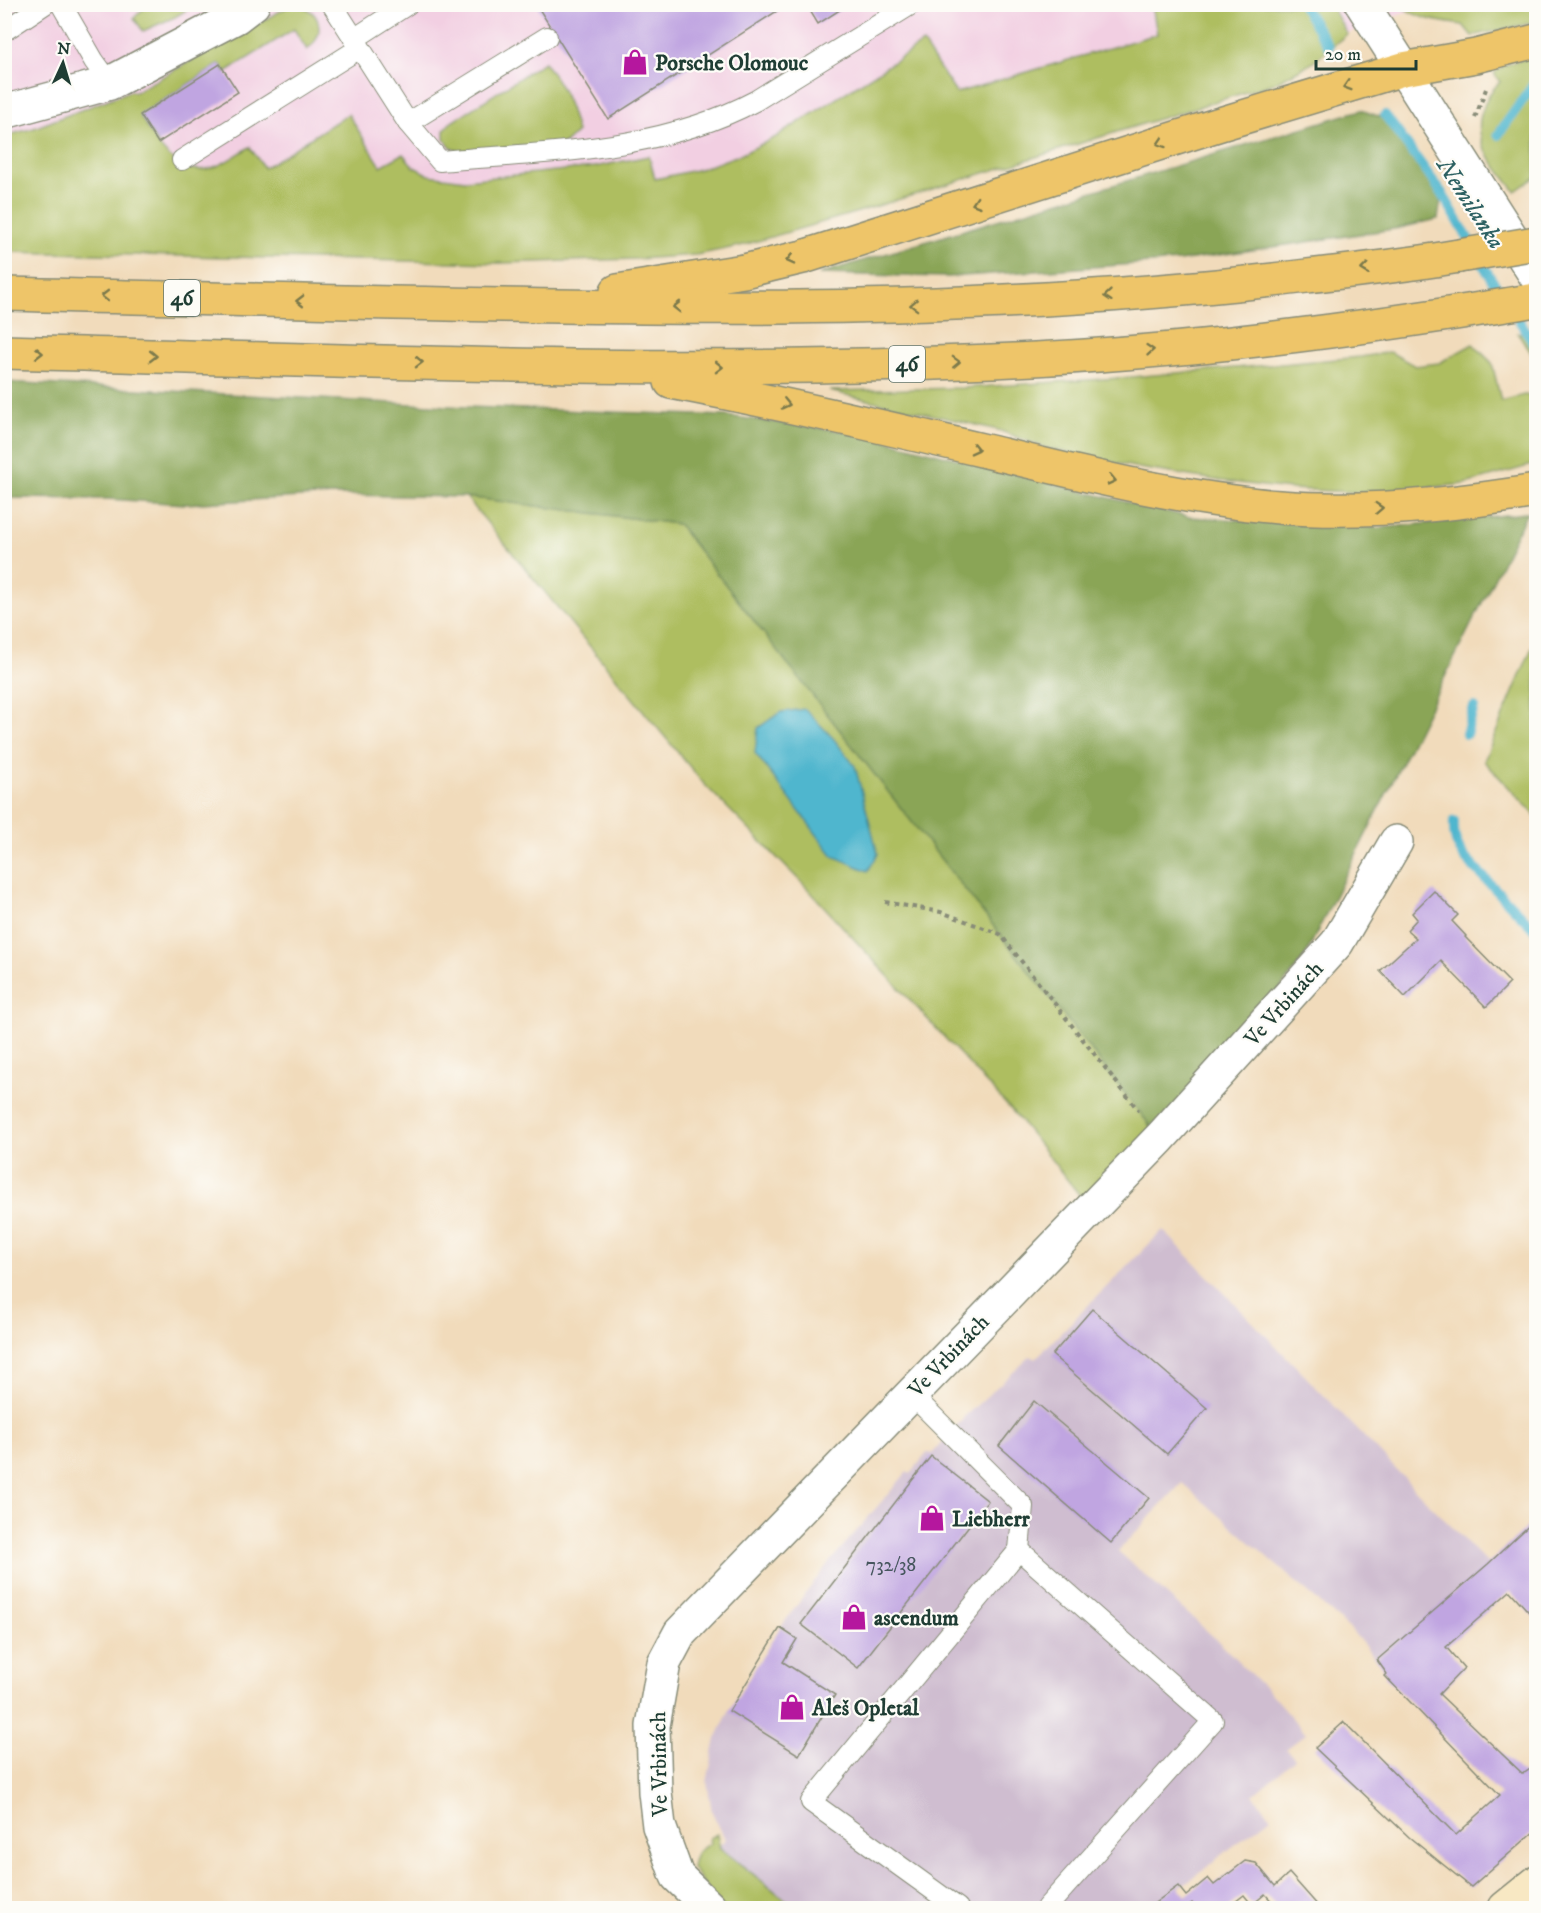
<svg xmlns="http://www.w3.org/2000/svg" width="1541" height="1913" viewBox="0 0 1541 1913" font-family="'IM FELL DW Pica',serif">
  <rect width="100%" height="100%" fill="#fdfcf7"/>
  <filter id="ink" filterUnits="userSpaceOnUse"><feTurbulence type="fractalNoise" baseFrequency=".0167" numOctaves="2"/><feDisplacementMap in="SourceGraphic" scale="12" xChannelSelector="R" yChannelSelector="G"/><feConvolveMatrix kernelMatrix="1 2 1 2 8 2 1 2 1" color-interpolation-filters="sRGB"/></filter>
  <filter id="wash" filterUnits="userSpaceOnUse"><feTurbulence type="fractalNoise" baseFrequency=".008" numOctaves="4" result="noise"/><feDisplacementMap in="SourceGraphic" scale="24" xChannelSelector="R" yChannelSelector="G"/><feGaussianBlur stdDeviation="1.35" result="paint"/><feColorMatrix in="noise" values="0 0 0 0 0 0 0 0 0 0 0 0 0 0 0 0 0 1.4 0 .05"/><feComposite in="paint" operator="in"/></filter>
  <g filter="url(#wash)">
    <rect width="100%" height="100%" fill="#f1dbbb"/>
    <polygon fill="#f2cfe2" points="5,5 1428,5 1284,55 618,260 5,250"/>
    <polygon fill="#cfbdd0" points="1163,1230 1488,1564 1377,1660 1351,1630 1182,1483 1118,1551 1217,1640 1272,1695 1306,1734 1286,1749 1295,1759 1253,1795 1271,1817 1153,1908 794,1908 718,1848 725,1839 712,1812 707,1782 716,1739 729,1711 780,1628 828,1564 907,1472 910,1474 928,1452 932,1454 965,1416 1031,1356 1035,1359"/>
    <g fill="#aebe61" stroke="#667e4a" stroke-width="1.5">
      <polygon points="147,5 147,4 195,5 175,17 143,31 134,18"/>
      <path d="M 291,5 C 319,5 329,32 307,50 L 294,29 L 226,72 L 220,64 L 140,115 C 155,143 179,182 217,166 C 229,161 239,153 250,147 L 264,168 L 348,114 L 381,166 L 403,154 L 414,167 L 429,175 L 465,180 L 595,167 L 649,156 L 655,179 L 700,169 L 742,154 L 776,137 L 923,43 L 956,93 L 1157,34 L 1152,5 L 1331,5 L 1347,34 L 1312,63 L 1272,84 L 858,212 L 740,246 L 696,255 L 637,259 L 499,263 L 5,252 L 5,136 L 34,128 L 130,91 L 135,92 Z"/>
      <path d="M 1400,5 L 1536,5 L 1536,22 L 1472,36 L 1463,25 C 1441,22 1418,20 1400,5 Z"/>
      <path d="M 1536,55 L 1536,177 L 1515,191 C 1496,166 1470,141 1483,109 C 1487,97 1491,90 1500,82 L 1494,73 L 1506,65 Z"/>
      <path d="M 544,62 C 562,85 570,104 577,132 L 564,144 L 459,151 L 451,147 L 444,139 L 444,130 L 450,123 Z"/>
      <polygon points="1518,333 1535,333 1536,335 1536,360"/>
      <polygon points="1473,344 1492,363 1501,401 1524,395 1536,396 1536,464 1465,484 1371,493 1290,489 1222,481 1139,468 1046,448 998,430 829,391 962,388 1120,378 1361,357 1390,352 1415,366 1439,363"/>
      <polygon points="466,497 678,524 1160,1138 1085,1202 1015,1114 807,888 704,784"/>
      <polygon points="1536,638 1536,816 1484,761"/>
      <path d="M 717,1834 L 720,1848 L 796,1908 L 722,1908 L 692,1868 C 693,1856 698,1849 710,1844 L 709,1838 Z"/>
    </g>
    <g fill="#8aa557" stroke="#547146" stroke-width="1.5">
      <polygon points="1361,110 1389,120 1442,193 1438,219 1400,228 1179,261 948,277 819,274"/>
      <polygon points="4,382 467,407 726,416 858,433 1085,492 1189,517 1381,528 1527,513 1303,960 1160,1138 678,524 466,497 334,495 185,504 107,499 5,498"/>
    </g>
    <polygon fill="#4fb6ce" stroke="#377a81" stroke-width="1.5" points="805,709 833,738 855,766 878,854 868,871 833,856 755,753 758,728 781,712"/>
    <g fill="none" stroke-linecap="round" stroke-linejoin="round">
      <g stroke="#4fb6ce" stroke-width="10">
        <polyline points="1302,4 1329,47"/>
        <polyline points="1385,115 1442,193 1492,280 1536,346"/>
        <polyline points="1498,135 1536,81"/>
        <polyline points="1466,734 1474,707"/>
        <path d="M 1454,821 C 1453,837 1456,845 1465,858 L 1536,931"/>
      </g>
    </g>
    <g id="blocks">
      <g fill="#c0a5e1">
        <polygon points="536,4 788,4 608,119"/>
        <polygon points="806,4 849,4 818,24"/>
        <polygon points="220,64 238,92 158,143 140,115"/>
        <polygon points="1434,891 1458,915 1452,921 1466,936 1465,937 1510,983 1486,1007 1441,961 1405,997 1380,971 1416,938 1407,930 1417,919 1412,913"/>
        <polygon points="1092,1309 1207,1408 1167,1454 1052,1355"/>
        <polygon points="1034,1401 1149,1498 1111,1543 999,1446"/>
        <polygon points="931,1456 988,1501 858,1668 801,1624"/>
        <polygon points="1536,1519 1536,1574 1532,1578 1536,1583 1536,1620 1510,1591 1446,1647 1464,1668 1439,1694 1523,1774 1536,1765 1536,1830 1471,1887 1409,1837 1315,1748 1344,1722 1456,1835 1500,1795 1385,1676 1387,1674 1377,1660 1488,1564"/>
        <polygon points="780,1628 797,1639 783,1662 835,1695 799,1755 729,1711"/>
        <polygon points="1245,1861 1256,1863 1275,1886 1289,1873 1320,1908 1278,1908 1265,1894 1252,1905 1244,1895 1227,1908 1196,1908 1192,1903 1185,1908 1148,1908 1178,1886 1186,1896 1208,1878 1214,1885"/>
      </g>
    </g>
  </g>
  <g filter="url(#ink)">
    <use href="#blocks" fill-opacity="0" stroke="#888c78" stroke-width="1.5"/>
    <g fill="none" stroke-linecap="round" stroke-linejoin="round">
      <g stroke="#888c78" stroke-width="22">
        <g id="service">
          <polyline points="61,4 94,61 110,83"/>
          <path d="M 332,4 L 408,123 L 440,161 C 546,152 659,152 755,101 L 912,4"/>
          <polyline points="4,31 45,4"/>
          <polyline points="354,39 408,4"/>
          <polyline points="408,123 547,37"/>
          <polyline points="182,160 360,48"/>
          <polyline points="911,1394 1023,1506 1019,1550"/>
          <polyline points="958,1908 811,1802 1019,1550 1213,1721 1046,1908"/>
        </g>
      </g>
      <g stroke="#888c78" stroke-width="36">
        <g id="minor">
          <polyline points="4,112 110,83 236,17 253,4"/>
          <polyline points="710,1908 677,1876 659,1826 655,1792 653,1726 664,1663 680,1633 1160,1138 1337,943 1396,842"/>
        </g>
      </g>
      <g stroke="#888c78" stroke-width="36">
        <polyline id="tertiary" points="1362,4 1536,276"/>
      </g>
      <g stroke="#888c78" stroke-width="36">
        <polyline id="secondary" points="1505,1908 1536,1883"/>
      </g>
      <g stroke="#888c78" stroke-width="36">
        <g id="primary">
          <polyline points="617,291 744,271 803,257 1217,125 1403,69 1476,56 1536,41"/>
          <path d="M 4,294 C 217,299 429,305 642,307 C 864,309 1086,303 1307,276 C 1358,270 1409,265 1459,256"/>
          <path d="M 4,352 C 333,360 663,375 992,361 C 1175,354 1356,330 1536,300"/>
          <path d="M 671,382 C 782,403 892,429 1003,455 C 1094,477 1185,499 1279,507 C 1365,514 1452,505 1536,491"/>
        </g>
      </g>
      <g stroke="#888c78" stroke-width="4" stroke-dasharray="4.5 4.5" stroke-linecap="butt">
        <polyline points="1475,118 1486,89"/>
        <polyline points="885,902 941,912 1000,934 1139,1111"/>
      </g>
      <use href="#service" stroke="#fff" stroke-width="20"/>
      <use href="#minor" stroke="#fff" stroke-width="33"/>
      <use href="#tertiary" stroke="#fff" stroke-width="33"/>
      <use href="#secondary" stroke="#f8e8c3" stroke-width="33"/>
      <use href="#primary" stroke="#eec569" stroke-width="33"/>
      <g stroke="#888c78" stroke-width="36" stroke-linecap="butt">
        <polyline id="primary-bridge" points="1459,256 1536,243"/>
      </g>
      <use href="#primary-bridge" stroke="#eec569" stroke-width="33"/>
    </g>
    <defs><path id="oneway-chevron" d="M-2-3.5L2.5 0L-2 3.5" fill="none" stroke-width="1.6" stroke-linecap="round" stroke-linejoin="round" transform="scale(1.5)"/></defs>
    <g stroke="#7c7a4c">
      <use href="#oneway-chevron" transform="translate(1347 86) rotate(163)"/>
      <use href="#oneway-chevron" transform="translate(1161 143) rotate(162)"/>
      <use href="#oneway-chevron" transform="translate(976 203) rotate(162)"/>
      <use href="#oneway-chevron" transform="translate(790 260) rotate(167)"/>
      <use href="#oneway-chevron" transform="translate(1365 269) rotate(173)"/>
      <use href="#oneway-chevron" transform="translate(105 296) rotate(-179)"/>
      <use href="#oneway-chevron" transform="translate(1108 296) rotate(175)"/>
      <use href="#oneway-chevron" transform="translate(300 301) rotate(-179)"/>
      <use href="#oneway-chevron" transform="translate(914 305) rotate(178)"/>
      <use href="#oneway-chevron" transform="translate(677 307) rotate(-180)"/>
      <use href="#oneway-chevron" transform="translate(1150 350) rotate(-5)"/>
      <use href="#oneway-chevron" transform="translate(39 353) rotate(1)"/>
      <use href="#oneway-chevron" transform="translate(153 356) rotate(1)"/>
      <use href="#oneway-chevron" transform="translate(419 362) rotate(1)"/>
      <use href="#oneway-chevron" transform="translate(956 362) rotate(-2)"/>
      <use href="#oneway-chevron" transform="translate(719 367) rotate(1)"/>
      <use href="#oneway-chevron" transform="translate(786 404) rotate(13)"/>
      <use href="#oneway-chevron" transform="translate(975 449) rotate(13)"/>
      <use href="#oneway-chevron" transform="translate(1112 480) rotate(13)"/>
      <use href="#oneway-chevron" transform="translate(1379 508) rotate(-3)"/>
    </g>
  </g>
  <defs>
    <g id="shop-bare" transform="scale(2.07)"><path d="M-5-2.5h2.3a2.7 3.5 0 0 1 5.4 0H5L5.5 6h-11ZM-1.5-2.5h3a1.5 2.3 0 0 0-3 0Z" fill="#b5179e" stroke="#fdfcf7" stroke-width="2.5" paint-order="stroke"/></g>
  </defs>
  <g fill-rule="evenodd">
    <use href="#shop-bare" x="635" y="62"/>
    <use href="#shop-bare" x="932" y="1518"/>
    <use href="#shop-bare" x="854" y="1617"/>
    <use href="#shop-bare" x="792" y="1707"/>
  </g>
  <g text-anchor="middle" stroke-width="4.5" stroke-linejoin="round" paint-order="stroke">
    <g font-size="20" fill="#47575f">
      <text x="891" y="1571">732/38</text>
    </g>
    <g fill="#fdfcf7" stroke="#62766e" stroke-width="1.5">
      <rect x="164" y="280" width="36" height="36" rx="4.5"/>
      <rect x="889" y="346" width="36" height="36" rx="4.5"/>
    </g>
    <g font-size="21" font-weight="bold" fill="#1f3d34">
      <text x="182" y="305">46</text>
      <text x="907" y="371">46</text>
    </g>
    <g font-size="22" font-weight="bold" fill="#1f3d34" stroke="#fdfcf7" text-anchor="start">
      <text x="655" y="70">Porsche Olomouc</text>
      <text x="952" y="1526">Liebherr</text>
      <text x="874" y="1625">ascendum</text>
      <text x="812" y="1715">Aleš Opletal</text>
    </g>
    <g font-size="22" fill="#1f3d34" stroke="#fdfcf7">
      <text transform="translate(1283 1003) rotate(-48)" y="8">Ve Vrbinách</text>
      <text transform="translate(948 1355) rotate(-46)" y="8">Ve Vrbinách</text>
      <text transform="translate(658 1764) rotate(-91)" y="8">Ve Vrbinách</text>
    </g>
    <g font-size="24" font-style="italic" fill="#2d6162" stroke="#fdfcf7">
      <text transform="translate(1471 203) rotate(57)" y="8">Nemilanka</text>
    </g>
  </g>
  <rect width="1541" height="1913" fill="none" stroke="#fdfcf7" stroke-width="24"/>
  <g transform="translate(63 63) rotate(4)" stroke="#fdfcf7" stroke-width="4.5" paint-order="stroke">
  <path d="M0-4.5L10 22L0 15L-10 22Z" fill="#1f3d34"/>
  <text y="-9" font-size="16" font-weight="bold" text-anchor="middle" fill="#1f3d34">N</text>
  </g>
  <path d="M1316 60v9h100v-9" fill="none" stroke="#1f3d34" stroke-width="3"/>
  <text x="1325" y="60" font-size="18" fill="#1f3d34" stroke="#fdfcf7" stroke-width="4.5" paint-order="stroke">20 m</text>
</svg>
